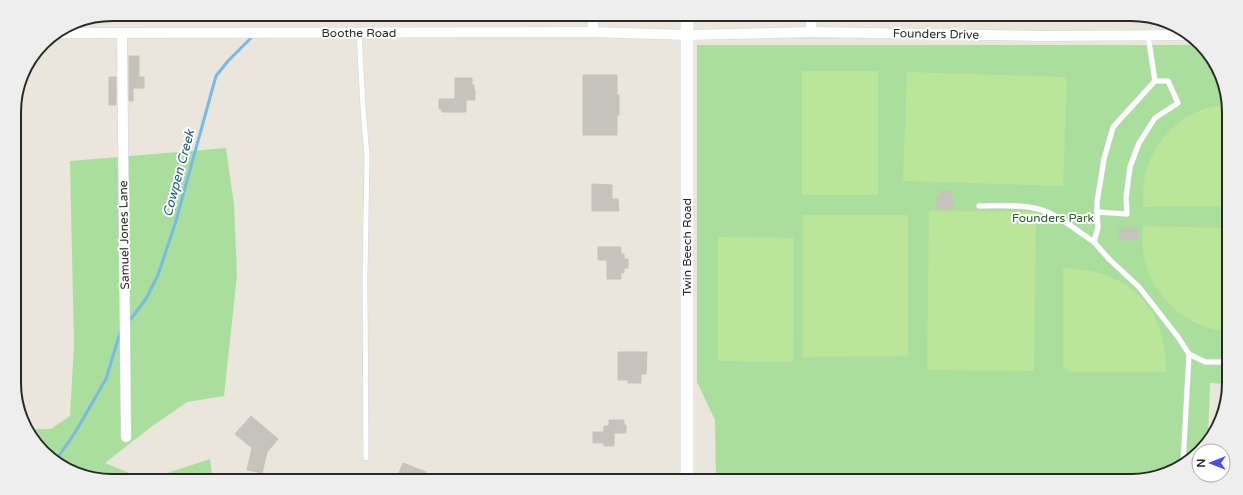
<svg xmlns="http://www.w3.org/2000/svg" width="1243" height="495" viewBox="0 0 1243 495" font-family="'Varela Round',sans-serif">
  <rect width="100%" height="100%" fill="#ebe6dc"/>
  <g fill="#aade9c">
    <polygon points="697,45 1198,45 1209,52 1228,99 1224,384 1210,383 1208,437 1191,461 1138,481 716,481 715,420 697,382"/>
    <polygon points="226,148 234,205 237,275 224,396 187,402 151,427 105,463 146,480 210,459 213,481 112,481 80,476 38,448 29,429 51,429 70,416 74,345 70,161"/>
  </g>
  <g fill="#bbe598">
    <rect x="802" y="71" width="76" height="124"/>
    <polygon points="907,72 1067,77 1063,186 903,181"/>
    <path d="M 1228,104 L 1227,206 L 1143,207 C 1143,197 1143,186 1145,176 C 1152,144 1177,116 1210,107 C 1216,105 1222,105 1228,104 Z"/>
    <polygon points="929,211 1036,212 1034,371 927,370"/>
    <polygon points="803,215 908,215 908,356 803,357"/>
    <path d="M 1143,226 L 1226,228 L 1225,331 C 1190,328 1158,301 1147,269 C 1142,255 1142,240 1143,226 Z"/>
    <polygon points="718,237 794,238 793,362 718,361"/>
    <path d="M 1063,268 C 1129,270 1166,305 1166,372 L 1069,372 L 1063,366 Z"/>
  </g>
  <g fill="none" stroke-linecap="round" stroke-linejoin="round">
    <g stroke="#75bbe7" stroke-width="3">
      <polyline points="253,19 253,14"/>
      <polyline points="131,319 147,297 158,275 175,224 216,76 228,61 251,38"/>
      <polyline points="56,460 76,431 106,379 120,333"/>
    </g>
  </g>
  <g fill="#c6c3bc" stroke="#c6c2b6">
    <polygon points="129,56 139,56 139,77 144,77 144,88 133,88 133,101 129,101"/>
    <polygon points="583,75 617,75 617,95 619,95 619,115 617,115 617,135 583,135"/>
    <rect x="109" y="77" width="7" height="28"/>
    <polygon points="455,78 472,78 472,85 474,85 474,90 475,90 475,100 466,100 466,112 442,112 442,109 439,109 439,99 455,99"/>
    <polygon points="592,184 612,185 612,199 618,199 619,211 592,211"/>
    <polygon points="940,191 951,191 951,197 953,197 953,209 937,209 937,196 940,196"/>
    <rect x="1119" y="229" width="19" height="10"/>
    <polygon points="598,247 621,247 621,254 624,254 624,259 628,259 628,268 624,268 624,273 621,273 621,279 607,279 607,260 598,260"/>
    <polygon points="618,352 647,352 646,374 641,374 641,383 628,383 628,380 618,380"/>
    <polygon points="251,416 278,439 267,452 262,473 247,470 252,448 235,434"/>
    <polygon points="609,420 624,420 624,425 626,425 626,433 614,433 614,446 604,446 604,443 593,443 593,432 604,432 604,426 609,426"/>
    <polygon points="403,463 426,472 422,481 396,481"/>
  </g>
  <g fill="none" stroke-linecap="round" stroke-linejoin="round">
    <g stroke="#d1d3e1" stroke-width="6">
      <g id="service">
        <polyline points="359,33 363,107 367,156 365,278 366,458"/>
        <polyline points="1148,35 1155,81"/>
        <polygon points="1155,81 1168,81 1178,103 1155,118 1139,143 1130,167 1126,198 1127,214 1097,212 1097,202 1104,159 1113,127"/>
        <path d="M 979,206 C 998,206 1019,204 1038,209 C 1058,214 1077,231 1094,242"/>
        <polyline points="1097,212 1098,227 1094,242 1109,259 1139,287 1178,337 1189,354 1205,362 1224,362"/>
        <polyline points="1183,464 1189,354"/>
      </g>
    </g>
    <g stroke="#d1d3e1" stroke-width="11">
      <g id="minor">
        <polyline points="593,32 593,14"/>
        <polyline points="811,32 811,14"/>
        <polyline points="56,33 593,32 687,35 811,32 1041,36 1185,35"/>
        <polyline points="122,33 126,437"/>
      </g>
    </g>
    <g stroke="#d1d3e1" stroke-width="14">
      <polyline id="tertiary" points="687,14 687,481"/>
    </g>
    <use href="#service" stroke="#fff" stroke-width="5"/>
    <use href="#minor" stroke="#fff" stroke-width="10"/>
    <use href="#tertiary" stroke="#fff" stroke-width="13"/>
  </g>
  <g text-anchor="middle" stroke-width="4" stroke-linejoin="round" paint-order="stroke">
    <g font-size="12" fill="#292929" stroke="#fff">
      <text x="359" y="37">Boothe Road</text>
      <text transform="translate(936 34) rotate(1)" y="4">Founders Drive</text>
      <text transform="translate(124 235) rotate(-91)" y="4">Samuel Jones Lane</text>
      <text transform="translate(687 247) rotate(-90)" y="4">Twin Beech Road</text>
    </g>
    <g font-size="12" fill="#24621e" stroke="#fff">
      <text x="1053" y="222">Founders Park</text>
    </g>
    <g font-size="13" font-style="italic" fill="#155892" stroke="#fff">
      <text transform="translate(178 173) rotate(-75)" y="5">Cowpen Creek</text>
    </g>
  </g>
  <path d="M0 0H1243V495H0ZM112 21H1131A91 91 0 0 1 1222 112V383A91 91 0 0 1 1131 474H112A91 91 0 0 1 21 383V112A91 91 0 0 1 112 21Z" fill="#eee" fill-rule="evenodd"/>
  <path fill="none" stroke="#292929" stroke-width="2" d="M112 21H1131A91 91 0 0 1 1222 112V383A91 91 0 0 1 1131 474H112A91 91 0 0 1 21 383V112A91 91 0 0 1 112 21Z"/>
  <g transform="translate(1211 463) rotate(270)"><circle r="19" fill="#ffffff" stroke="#a9a9a9"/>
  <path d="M0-3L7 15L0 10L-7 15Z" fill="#4550ef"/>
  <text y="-6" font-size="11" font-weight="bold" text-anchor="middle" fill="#292929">N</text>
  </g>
</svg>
